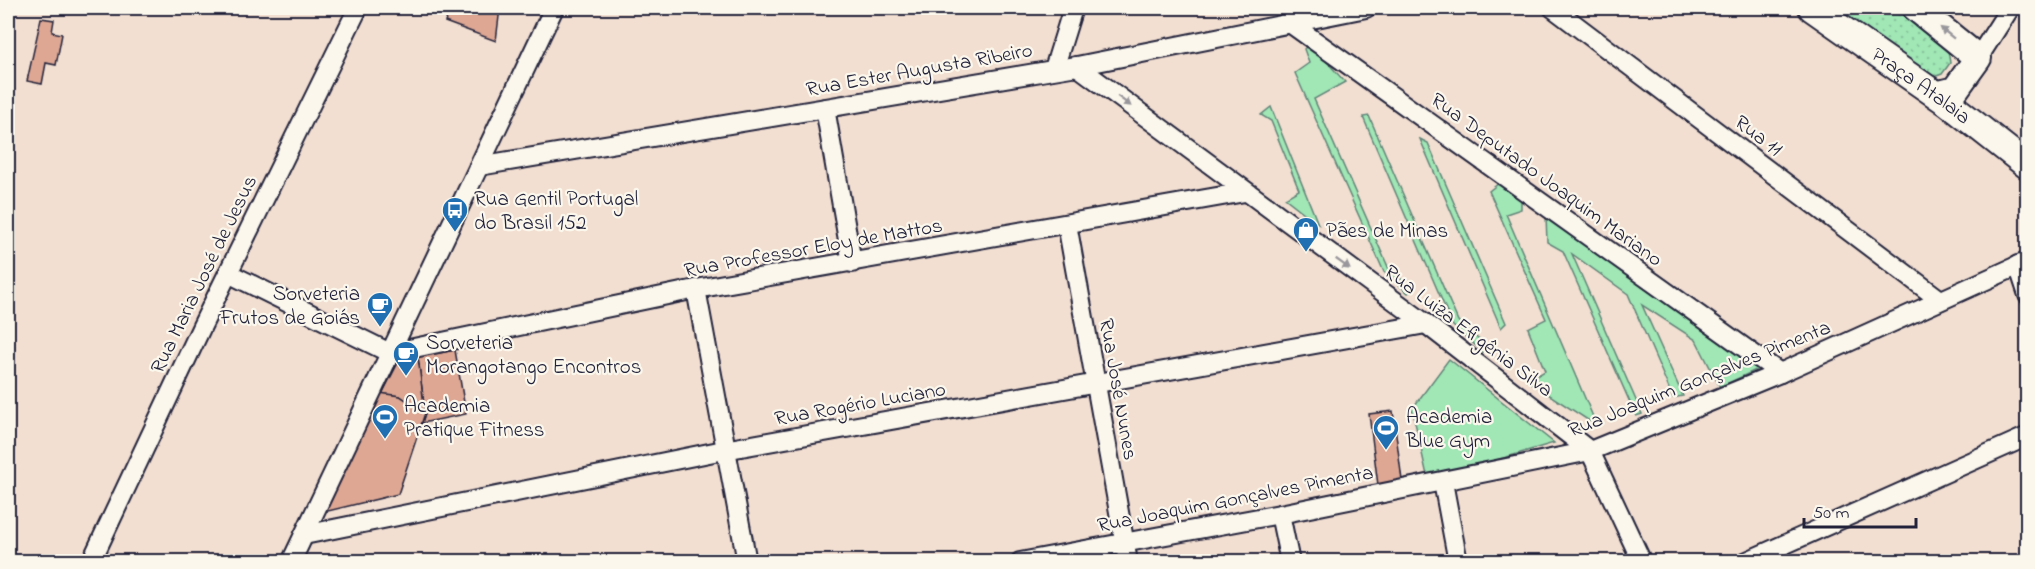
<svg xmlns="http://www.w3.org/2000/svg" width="2035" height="569" viewBox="0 0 2035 569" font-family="'Indie Flower',sans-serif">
  <defs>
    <pattern id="park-dots" width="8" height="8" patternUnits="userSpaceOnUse" patternTransform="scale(1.5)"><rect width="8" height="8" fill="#a0e7b5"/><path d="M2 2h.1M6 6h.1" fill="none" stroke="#8ac69d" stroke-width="1.8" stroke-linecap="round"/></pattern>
  </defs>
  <rect width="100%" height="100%" fill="#f2dfd1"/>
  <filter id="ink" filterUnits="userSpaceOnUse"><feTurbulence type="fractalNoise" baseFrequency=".0167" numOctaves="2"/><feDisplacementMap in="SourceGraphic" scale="12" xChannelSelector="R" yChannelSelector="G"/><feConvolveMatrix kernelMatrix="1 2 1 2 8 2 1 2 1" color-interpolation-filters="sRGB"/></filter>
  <g filter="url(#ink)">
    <g fill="#a0e7b5" stroke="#618478" stroke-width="1.5">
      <polygon points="1310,43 1345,82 1314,99 1389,269 1413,289 1408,293 1384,272 1295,73 1309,63 1304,49"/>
      <polygon points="1271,107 1318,224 1285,198 1299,190 1271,121 1261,115"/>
      <polygon points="1369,116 1458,321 1488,348 1483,352 1453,326 1363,117"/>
      <polygon points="1420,139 1428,143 1506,323 1501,328"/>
      <polygon points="1503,180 1521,192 1521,209 1506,214 1597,426 1528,381 1545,371 1528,328 1546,319 1489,191"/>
      <polygon points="1546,216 1758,369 1720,387 1696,340 1642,305 1683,396 1673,398 1628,294 1572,254 1642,414 1636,416 1563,251 1547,242"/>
      <polygon points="1449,359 1554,443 1428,480 1412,409"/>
    </g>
    <polygon fill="url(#park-dots)" stroke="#618478" stroke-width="1.5" points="1822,8 1902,8 1947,44 1950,63 1942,74 1931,78"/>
    <g fill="#dda793" stroke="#22223b" stroke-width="1.5">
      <polygon points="452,8 500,8 496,41 445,22"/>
      <polygon points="41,18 54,20 52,32 62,34 56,65 46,63 42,84 27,81"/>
      <polygon points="455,350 466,414 422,423 425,413 418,357"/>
      <polygon points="418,357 425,413 400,396 382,394 399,361"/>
      <polygon points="373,392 400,396 425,413 398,494 324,512"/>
      <polygon points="1393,411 1403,488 1379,493 1369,414"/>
    </g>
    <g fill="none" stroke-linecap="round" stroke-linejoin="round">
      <g stroke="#22223b" stroke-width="22">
        <g id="street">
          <polyline points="1553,8 1939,299"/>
          <polyline points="1287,21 1780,373"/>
          <polyline points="1978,58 2010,8"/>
          <polyline points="1077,66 1426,324 1590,451 1642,562"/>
          <polyline points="1054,69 1073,8"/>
          <polyline points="825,108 852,263"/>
          <polyline points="479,166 1077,66 1366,8"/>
          <polyline points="1067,224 1128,562"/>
          <polyline points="2018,265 2028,295"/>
          <polyline points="228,273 390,353 696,289 1245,192"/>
          <polyline points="696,289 747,562"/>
          <polyline points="1443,482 1458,562"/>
          <polyline points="1280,514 1290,562"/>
          <polyline points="304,535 724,450 1426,324"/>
          <polyline points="91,562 202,326 358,8"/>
          <polyline points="291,562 554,8"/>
          <polyline points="1020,562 1280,514 1590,451 1780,373 2028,261"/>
          <polyline points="1745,562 2028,436"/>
        </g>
      </g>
      <g stroke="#22223b" stroke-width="30">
        <g id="secondary">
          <path id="s1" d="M 1812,8 L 1948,103 L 2028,166"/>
          <polyline points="1916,8 1978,58 1955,90 1939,94 1933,92"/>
        </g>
      </g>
      <use href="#street" stroke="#fbf7ec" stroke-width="18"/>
      <use href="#secondary" stroke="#fbf7ec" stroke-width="26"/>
    </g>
    <defs><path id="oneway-solid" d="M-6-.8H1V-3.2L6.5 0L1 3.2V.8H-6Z" transform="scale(1.5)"/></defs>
    <g fill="#99979c">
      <use href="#oneway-solid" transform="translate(1947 33) rotate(-141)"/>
      <use href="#oneway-solid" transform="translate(1124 101) rotate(37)"/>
      <use href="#oneway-solid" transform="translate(1343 264) rotate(36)"/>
    </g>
  </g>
  <defs>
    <g id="bus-pin" transform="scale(1.35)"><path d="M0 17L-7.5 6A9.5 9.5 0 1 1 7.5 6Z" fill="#1f6fb2" stroke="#fbf7ec"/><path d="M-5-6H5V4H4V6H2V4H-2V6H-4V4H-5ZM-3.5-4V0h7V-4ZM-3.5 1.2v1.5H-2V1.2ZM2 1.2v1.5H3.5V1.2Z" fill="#fff"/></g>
    <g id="shop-pin" transform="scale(1.35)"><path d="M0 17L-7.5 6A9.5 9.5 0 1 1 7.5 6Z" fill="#1f6fb2" stroke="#fbf7ec"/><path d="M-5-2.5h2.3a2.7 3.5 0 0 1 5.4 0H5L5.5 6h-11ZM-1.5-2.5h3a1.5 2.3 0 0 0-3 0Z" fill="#fff"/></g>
    <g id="cafe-pin" transform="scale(1.35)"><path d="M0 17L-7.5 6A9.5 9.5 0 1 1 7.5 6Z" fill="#1f6fb2" stroke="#fbf7ec"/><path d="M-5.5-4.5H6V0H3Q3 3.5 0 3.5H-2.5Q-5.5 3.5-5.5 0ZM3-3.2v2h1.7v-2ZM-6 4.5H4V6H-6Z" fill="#fff"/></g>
    <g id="stadium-pin" transform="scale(1.35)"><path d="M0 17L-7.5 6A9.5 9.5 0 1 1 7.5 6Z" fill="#1f6fb2" stroke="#fbf7ec"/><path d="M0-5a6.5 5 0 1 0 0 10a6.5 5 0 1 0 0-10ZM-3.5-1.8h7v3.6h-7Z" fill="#fff"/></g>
  </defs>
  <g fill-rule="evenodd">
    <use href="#bus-pin" x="455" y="210"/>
    <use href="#shop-pin" x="1306" y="230"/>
    <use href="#cafe-pin" x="380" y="305"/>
    <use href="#cafe-pin" x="406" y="354"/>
    <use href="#stadium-pin" x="385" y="417"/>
    <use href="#stadium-pin" x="1386" y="428"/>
  </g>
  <g text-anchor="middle" stroke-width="4.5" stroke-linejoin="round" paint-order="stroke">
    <g font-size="21" fill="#22223b" stroke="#fbf7ec">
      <text transform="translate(919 69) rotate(-10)" y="7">Rua Ester Augusta Ribeiro</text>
      <text dy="7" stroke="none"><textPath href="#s1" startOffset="134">Praça Atalaia</textPath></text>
      <text transform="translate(1759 135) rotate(37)" y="7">Rua 11</text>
      <text transform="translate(1547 179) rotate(36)" y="7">Rua Deputado Joaquim Mariano</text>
      <text transform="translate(813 247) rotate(-10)" y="7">Rua Professor Eloy de Mattos</text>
      <text transform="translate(203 274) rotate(-64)" y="7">Rua Maria José de Jesus</text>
      <text transform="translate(1469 330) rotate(37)" y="7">Rua Luiza Efigênia Silva</text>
      <text transform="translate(1699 378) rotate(-22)" y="7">Rua Joaquim Gonçalves Pimenta</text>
      <text transform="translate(1119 389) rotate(80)" y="7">Rua José Nunes</text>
      <text transform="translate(860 403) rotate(-10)" y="7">Rua Rogério Luciano</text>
      <text transform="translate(1235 498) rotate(-11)" y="7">Rua Joaquim Gonçalves Pimenta</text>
    </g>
    <g font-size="21" fill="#22223b" stroke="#fbf7ec" text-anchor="start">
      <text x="474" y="205">Rua Gentil Portugal<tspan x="474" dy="24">do Brasil 152</tspan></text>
      <text x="1326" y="237">Pães de Minas</text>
      <text x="360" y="300" text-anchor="end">Sorveteria<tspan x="360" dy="24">Frutos de Goiás</tspan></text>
      <text x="426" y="349">Sorveteria<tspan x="426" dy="24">Morangotango Encontros</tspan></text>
      <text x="404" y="412">Academia<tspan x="404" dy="24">Pratique Fitness</tspan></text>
      <text x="1406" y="423">Academia<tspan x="1406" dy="24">Blue Gym</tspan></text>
    </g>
  </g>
  <rect width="2035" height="569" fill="none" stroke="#fbf7ec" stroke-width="30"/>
  <rect x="15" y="15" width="2005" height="539" fill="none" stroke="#22223b" stroke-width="2" filter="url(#ink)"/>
  <path d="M1804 518v9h112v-9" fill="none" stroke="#22223b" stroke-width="3"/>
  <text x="1813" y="518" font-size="18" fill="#22223b" stroke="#fbf7ec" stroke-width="4.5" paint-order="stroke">50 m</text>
</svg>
